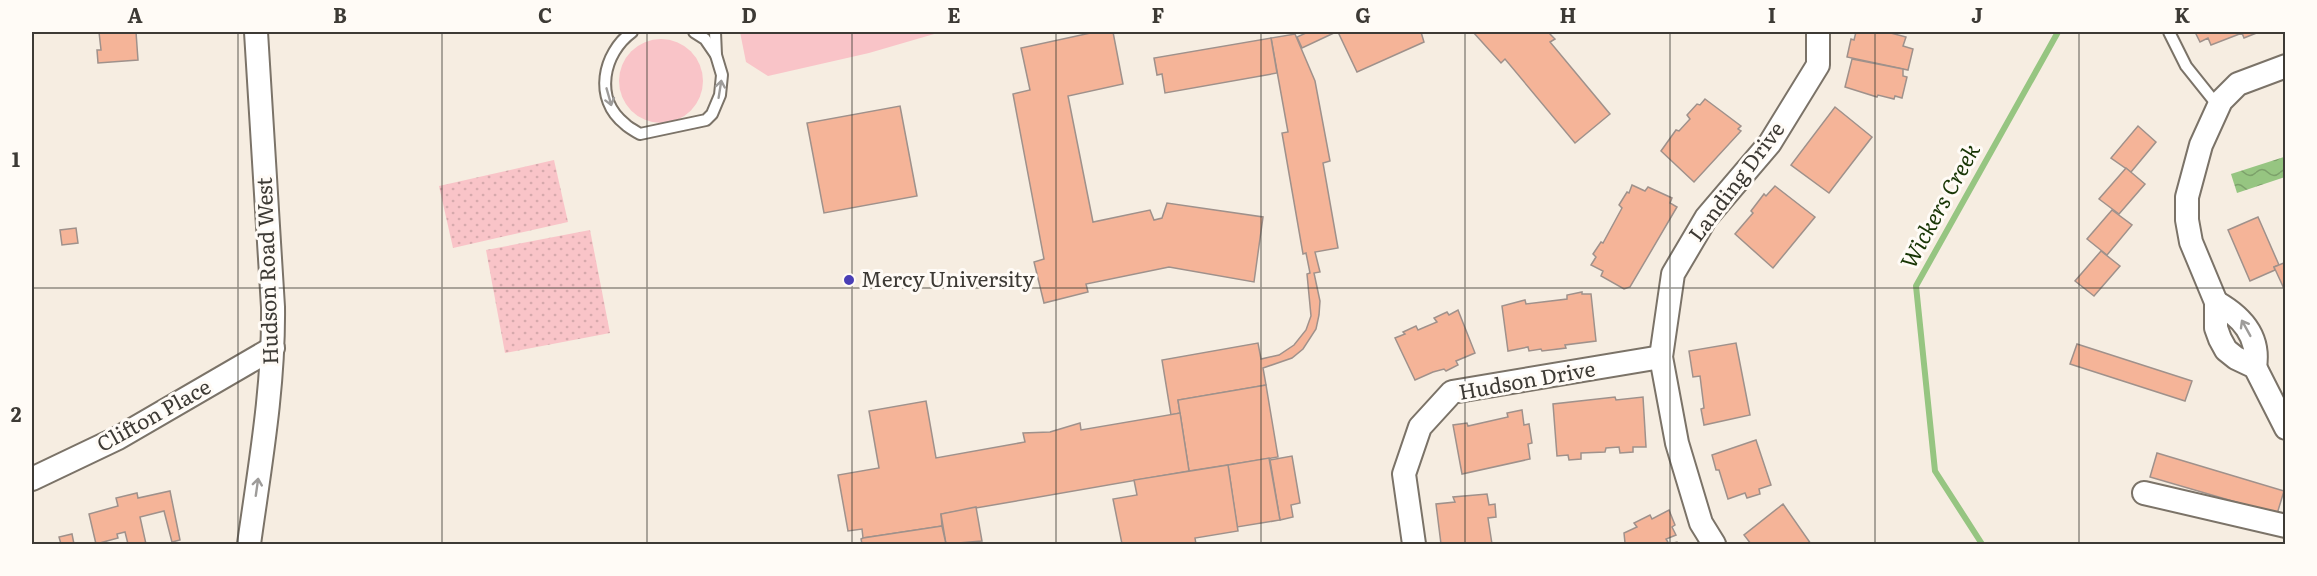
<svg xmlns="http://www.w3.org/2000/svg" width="2317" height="576" viewBox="0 0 2317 576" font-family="Literata,serif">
  <defs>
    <pattern id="park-dots" width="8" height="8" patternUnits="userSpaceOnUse" patternTransform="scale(1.5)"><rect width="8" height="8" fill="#f9c4c8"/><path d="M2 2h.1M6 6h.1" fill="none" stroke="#d6a9ac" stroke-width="1.8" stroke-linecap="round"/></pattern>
    <pattern id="water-waves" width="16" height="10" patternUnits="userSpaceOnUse" patternTransform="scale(1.5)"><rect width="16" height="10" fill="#96c581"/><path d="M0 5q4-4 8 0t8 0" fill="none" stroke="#7ca16a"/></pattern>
  </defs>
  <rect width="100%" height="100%" fill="#f6ede1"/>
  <g fill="#f9c4c8">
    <polygon points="740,32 941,32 869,53 768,76 746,62"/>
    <circle cx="661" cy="81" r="42"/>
  </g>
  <g fill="url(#park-dots)">
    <polygon points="554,160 568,222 453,248 439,186"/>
    <polygon points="590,230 610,333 505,353 486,250"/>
  </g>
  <polygon fill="url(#water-waves)" points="2284,157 2285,177 2237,193 2231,174"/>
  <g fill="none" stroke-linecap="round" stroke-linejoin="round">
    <polyline stroke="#96c581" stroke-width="6" points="1982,544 1935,471 1916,286 2058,32"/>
  </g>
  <g fill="#f5b498" stroke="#9f918b" stroke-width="1.5">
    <polygon points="99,32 136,32 138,60 98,63 97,50 101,50"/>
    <polygon points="1095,32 1113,32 1123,84 1068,96 1093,222 1150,210 1154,220 1162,218 1167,203 1263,217 1254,282 1169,267 1086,284 1088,292 1044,303 1034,262 1044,259 1013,94 1030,90 1021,48"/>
    <polygon points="1308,32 1336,32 1302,48 1297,37"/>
    <polygon points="1338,32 1421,32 1424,42 1357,72"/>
    <polygon points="1473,32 1548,32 1555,39 1550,42 1610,114 1575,143 1505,59 1501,63"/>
    <polygon points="1856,32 1887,32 1906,37 1903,46 1913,49 1908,70 1847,57 1851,39 1854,40"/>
    <polygon points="2195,32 2259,32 2244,38 2242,33 2211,45 2208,38 2200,42"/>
    <polygon points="1295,34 1315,81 1330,161 1323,163 1338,248 1315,252 1320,272 1314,273 1320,301 1319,315 1316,329 1303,349 1292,358 1263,368 1266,385 1178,400 1180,413 1171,415 1162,360 1258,343 1261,359 1279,355 1294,345 1306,330 1311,316 1307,274 1310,273 1306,253 1303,254 1282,133 1288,132 1271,38"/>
    <polygon points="1271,38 1277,73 1165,93 1162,74 1157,75 1154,58"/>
    <polygon points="1852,59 1903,69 1903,76 1907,77 1902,98 1895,96 1894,99 1878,95 1877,97 1845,87"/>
    <polygon points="1705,99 1741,126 1738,129 1741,131 1694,182 1661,151 1676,130 1679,131 1690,119 1687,115 1697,104 1700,105"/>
    <polygon points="900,106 917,196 824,213 807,123"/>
    <polygon points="1835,107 1872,137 1829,193 1791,165"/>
    <polygon points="2138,126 2156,142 2131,172 2111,158"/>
    <polygon points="2126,168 2145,184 2119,214 2099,199"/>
    <polygon points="1632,185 1645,191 1648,187 1672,198 1670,203 1677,207 1630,287 1624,289 1601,276 1603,271 1591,265 1596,257 1593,254 1601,242 1603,243 1622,208 1619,205 1627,192 1629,193"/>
    <polygon points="1775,186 1815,217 1773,268 1735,234 1753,213 1751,211 1764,194 1766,196"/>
    <polygon points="2112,210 2132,225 2107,255 2087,239"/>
    <polygon points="2258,217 2279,265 2274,267 2275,270 2250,281 2228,230"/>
    <polygon points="76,228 78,243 62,245 60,230"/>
    <polygon points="2101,251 2120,266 2094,296 2075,281"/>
    <polygon points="2286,262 2286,293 2274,267"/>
    <polygon points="1582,292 1582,294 1591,294 1596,341 1565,345 1566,348 1542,351 1541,349 1529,351 1528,347 1508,351 1502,306 1525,300 1526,304 1567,299 1567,295"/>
    <polygon points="1458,310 1475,353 1456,361 1458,365 1446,371 1444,369 1433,372 1415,380 1395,338 1405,334 1403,332 1416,326 1418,330 1437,322 1434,318 1447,312 1449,315"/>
    <polygon points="1736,343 1750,415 1704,425 1701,409 1704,408 1700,376 1693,377 1689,351"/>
    <polygon points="2077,344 2192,381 2185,401 2070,364"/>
    <polygon points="1266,385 1278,457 1189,471 1178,400"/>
    <polygon points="1615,397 1616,400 1643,397 1646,447 1633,447 1633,452 1620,453 1619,447 1606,448 1605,452 1581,453 1581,459 1569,460 1568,455 1557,456 1553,404"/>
    <polygon points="926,401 936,458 1025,442 1023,433 1050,432 1080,423 1081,430 1180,413 1189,471 941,514 942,526 863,538 862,529 848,531 838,475 879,468 869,411"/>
    <polygon points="1522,410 1524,425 1529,424 1532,443 1528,444 1530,459 1462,474 1453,425 1467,423 1468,426 1508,417 1507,413"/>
    <polygon points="1756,440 1771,485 1759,489 1760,494 1747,498 1745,493 1728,499 1719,470 1716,470 1712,455"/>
    <polygon points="2157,453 2284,491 2277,514 2150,477"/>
    <polygon points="1292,456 1300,503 1291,505 1293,517 1280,520 1270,460"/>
    <polygon points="1269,458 1280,520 1237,527 1228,465"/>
    <polygon points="1228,465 1238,531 1195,538 1196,544 1122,544 1113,499 1137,495 1134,480"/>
    <polygon points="170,491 180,540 172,542 164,511 140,517 146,544 128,544 125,532 117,534 118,538 96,544 89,514 118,506 116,498 137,493 138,498"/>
    <polygon points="1487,494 1489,505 1495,504 1496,517 1488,518 1492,544 1441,544 1436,504 1455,502 1453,497"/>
    <polygon points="1783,504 1811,544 1751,544 1744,535"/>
    <polygon points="976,507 982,541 946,544 941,514"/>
    <polygon points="1669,510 1675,525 1672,527 1676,535 1666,539 1669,544 1677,542 1678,544 1630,544 1625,543 1624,533 1637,527 1634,523 1650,515 1652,519"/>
    <polygon points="942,526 946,544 862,544 861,539 863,538"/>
    <polygon points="72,534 74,544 61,544 59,537"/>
  </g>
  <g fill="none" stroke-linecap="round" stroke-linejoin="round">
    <g stroke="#7b7368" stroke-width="14">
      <g id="lane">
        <path d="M 632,32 C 603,53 593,99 625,124 C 629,128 635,131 640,134 L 706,120 L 712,114 L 720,95 L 722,75 L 716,55 L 715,32"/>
        <polyline points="694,32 705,39 716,55"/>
        <polyline points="2169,32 2186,66 2218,106"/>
      </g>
    </g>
    <g stroke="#7b7368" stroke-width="26">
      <g id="street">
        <polyline points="2286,66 2238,84 2221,101 2201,145 2187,197 2187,220 2191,242 2216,302 2216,328 2220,339 2226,350 2236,358 2255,367 2286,428"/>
        <path d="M 2216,302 C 2241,316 2260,336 2255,367"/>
        <polyline points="32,479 118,438 273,348"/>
        <polyline points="2144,493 2286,526"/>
        <path d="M 249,544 C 260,465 274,387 273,307 L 256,32"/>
        <polyline points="1414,544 1404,474 1420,427 1452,392 1661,357"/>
        <polyline points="1714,544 1701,523 1677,443 1661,357 1673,274 1706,218 1770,143 1818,65 1818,32"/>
      </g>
    </g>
    <use href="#lane" stroke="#fff" stroke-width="10"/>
    <use href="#street" stroke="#fff" stroke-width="22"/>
  </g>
  <defs><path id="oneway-shaft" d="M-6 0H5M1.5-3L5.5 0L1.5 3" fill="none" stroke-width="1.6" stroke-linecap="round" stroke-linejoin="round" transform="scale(1.5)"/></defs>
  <g stroke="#9e9c9a">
    <use href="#oneway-shaft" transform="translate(720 89) rotate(-81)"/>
    <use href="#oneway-shaft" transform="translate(609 97) rotate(74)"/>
    <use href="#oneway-shaft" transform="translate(2246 328) rotate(-119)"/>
    <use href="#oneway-shaft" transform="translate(257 487) rotate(-82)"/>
  </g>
  <path fill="none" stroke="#3d3a35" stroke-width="1.5" stroke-opacity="0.55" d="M 238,32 L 238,544M 442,32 L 442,544M 647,32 L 647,544M 852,32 L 852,544M 1056,32 L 1056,544M 1261,32 L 1261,544M 1465,32 L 1465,544M 1670,32 L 1670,544M 1875,32 L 1875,544M 2079,32 L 2079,544M 32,288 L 2286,288"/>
  <circle fill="#493eb5" stroke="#fffbf6" stroke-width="2" cx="849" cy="280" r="6"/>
  <g text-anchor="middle" stroke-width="6" stroke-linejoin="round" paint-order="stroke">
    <g font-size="21" fill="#3d3a35" stroke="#fffbf6">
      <text transform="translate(1737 182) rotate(-53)" y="7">Landing Drive</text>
      <text transform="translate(268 271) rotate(-92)" y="7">Hudson Road West</text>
      <text transform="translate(1527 381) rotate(-10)" y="7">Hudson Drive</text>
      <text transform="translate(154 416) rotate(-29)" y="7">Clifton Place</text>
    </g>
    <g font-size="21" fill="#3d3a35" stroke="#fffbf6" text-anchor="start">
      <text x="861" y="287">Mercy University</text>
    </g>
    <g font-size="22" font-style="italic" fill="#173504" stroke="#fffbf6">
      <text transform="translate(1940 206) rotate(-61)" y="8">Wickers Creek</text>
    </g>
  </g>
  <rect width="2317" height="576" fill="none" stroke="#fffbf6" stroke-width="66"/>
  <rect x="33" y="33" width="2251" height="510" fill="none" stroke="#3d3a35" stroke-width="2"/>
  <g font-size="20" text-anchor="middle" font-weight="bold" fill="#3d3a35">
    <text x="135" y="23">A</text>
    <text x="340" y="23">B</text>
    <text x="545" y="23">C</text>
    <text x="749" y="23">D</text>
    <text x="954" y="23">E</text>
    <text x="1158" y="23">F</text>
    <text x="1363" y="23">G</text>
    <text x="1568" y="23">H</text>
    <text x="1772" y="23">I</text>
    <text x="1977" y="23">J</text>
    <text x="2182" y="23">K</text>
    <text x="16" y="167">1</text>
    <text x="16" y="422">2</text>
  </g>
</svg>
